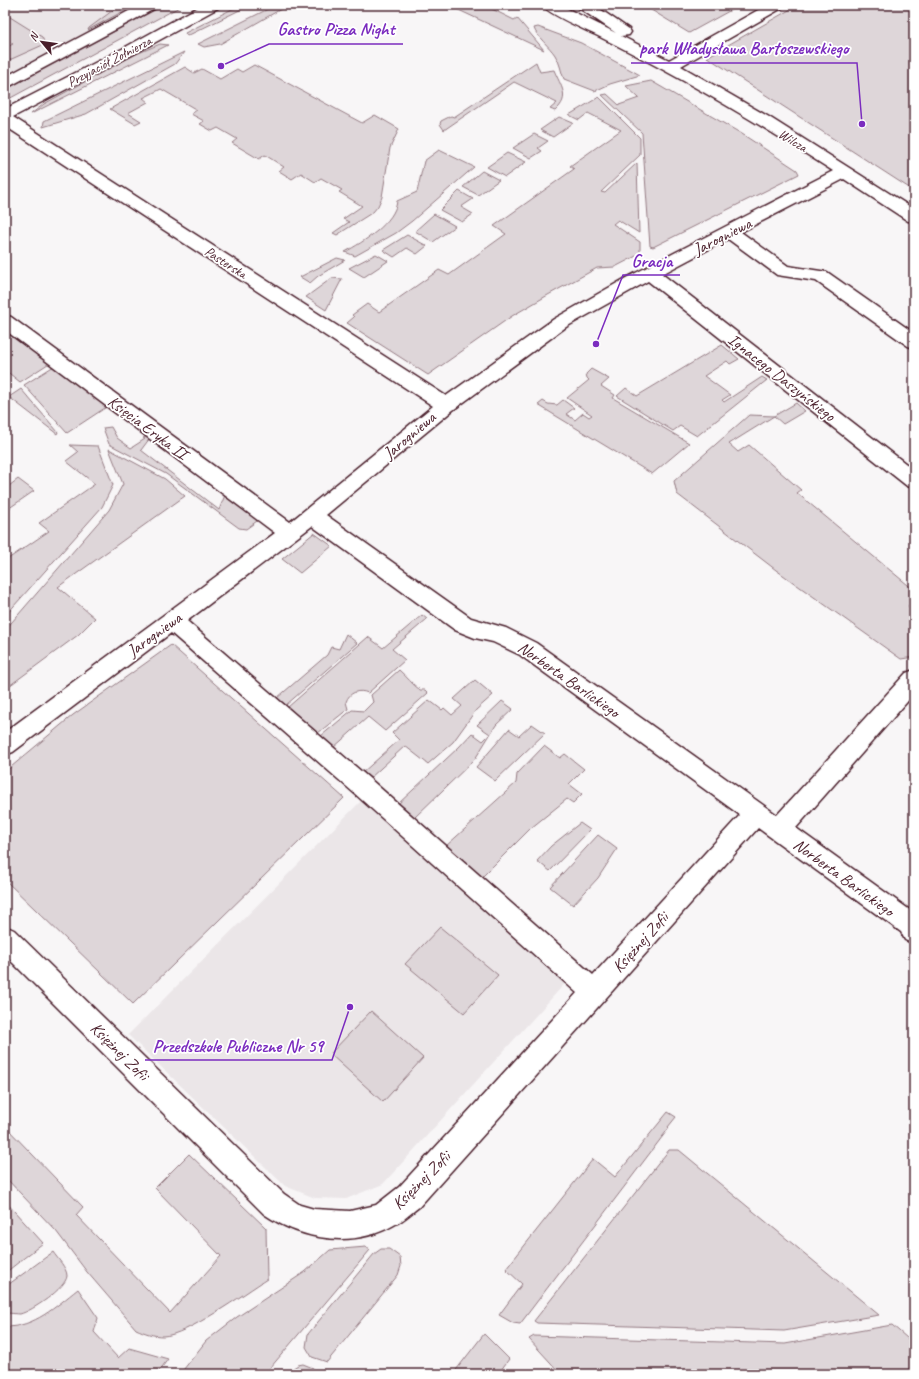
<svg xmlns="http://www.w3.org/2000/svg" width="919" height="1379" viewBox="0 0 919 1379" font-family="Caveat,sans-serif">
  <rect width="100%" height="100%" fill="#f8f6f7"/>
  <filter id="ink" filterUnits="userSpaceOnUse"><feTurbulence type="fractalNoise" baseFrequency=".025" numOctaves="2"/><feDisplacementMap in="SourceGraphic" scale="8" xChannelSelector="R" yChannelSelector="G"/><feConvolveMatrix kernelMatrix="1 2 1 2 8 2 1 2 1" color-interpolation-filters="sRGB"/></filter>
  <g filter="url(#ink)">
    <g fill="#ebe6e8">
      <polygon points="5,5 142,5 5,78"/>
      <polygon points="363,799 569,979 383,1184 346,1199 315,1198 285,1186 128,1035"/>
    </g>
    <g fill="#ded6d9" stroke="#947a82">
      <polygon points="120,5 135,5 88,30 89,28"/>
      <polygon points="164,5 183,5 5,101 5,90"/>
      <polygon points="240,5 250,5 187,36 185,33"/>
      <polygon points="276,5 288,5 220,44 204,47 198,44"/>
      <polygon points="448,5 497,5 492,9 514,20 517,18 544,50"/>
      <polygon points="643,5 740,5 689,33"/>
      <polygon points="798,5 914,5 914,191 707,57"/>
      <polygon points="5,16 10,17 42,37 45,44 5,62 5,48 13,44 5,39"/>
      <path d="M 538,27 L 581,43 L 640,75 L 610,84 L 595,91 L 564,79 C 561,72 560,62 555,55 C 550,47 536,36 534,28 Z"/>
      <polygon points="160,44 168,45 31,114 44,104 134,55"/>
      <polygon points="184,52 175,64 86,114 43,127 44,121"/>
      <path d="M 536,62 L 540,72 L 554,70 C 561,87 571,97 555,111 L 550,109 L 557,103 L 514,82 L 444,130 L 440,124 L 441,121 L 451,116 L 454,117 Z"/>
      <polygon points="254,65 362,123 375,115 399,129 390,148 382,197 378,206 373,212 337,235 333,233 349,222 343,219 362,206 339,192 342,190 321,178 315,182 301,173 292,179 279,171 284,167 265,155 259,159 232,143 237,139 218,128 212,131 200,124 204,121 191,114 197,110 161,89 143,98 148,102 128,113 141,121 135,124 110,109 185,67 194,73 202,69 220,79 237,69 242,72"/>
      <polygon points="651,81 742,134 797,170 799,174 653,247 650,246 642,133 602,95 607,94 619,105 639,98 626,86"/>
      <polygon points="599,97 640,138 640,155 601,192 605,193 637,163 639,233 618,220 613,224 640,242 640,254 615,267 597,268 548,295 512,316 428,375 347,323 354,317 352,315 367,304 379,312 439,270 449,275 506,234 494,226 574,169 570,166 621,130 588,113 579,120 569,115"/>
      <polygon points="559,117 573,123 553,137 540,130"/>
      <polygon points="534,134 548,141 538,148 542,151 531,158 513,148"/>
      <path d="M 439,150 L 474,167 L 412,221 L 396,233 L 355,256 L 345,252 C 363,242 395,223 397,201 L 417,192 L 424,161 Z"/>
      <polygon points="507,153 526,162 505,177 487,167"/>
      <polygon points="482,171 499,180 478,195 463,187"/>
      <polygon points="459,191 473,199 461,207 473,214 462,222 440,210"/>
      <polygon points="434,214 455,226 433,242 415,231"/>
      <polygon points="407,235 427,246 417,254 407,248 394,257 383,250"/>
      <polygon points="376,254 388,261 364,277 349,268"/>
      <polygon points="337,258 345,260 318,276 310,283 300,277"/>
      <polygon points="332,278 342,279 326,310 306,297"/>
      <polygon points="5,328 51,362 20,382 5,370"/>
      <polygon points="722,345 739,359 730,364 727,361 704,376 730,395 722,400 724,402 762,377 767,380 697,436 680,426 673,431 617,396 626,388 637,396"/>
      <polygon points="54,366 108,406 67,433 24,385"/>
      <polygon points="591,369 609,379 601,386 615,395 613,398 689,443 652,474 538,405 543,401 548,404 557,405 563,400 574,408 566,414 575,420 583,413 589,417 592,415 567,398 589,380 587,378 586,374"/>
      <polygon points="21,389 58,432 57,434 9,397"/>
      <polygon points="796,403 805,411 783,424 774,416 729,444 738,452 749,445 801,490 797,493 914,590 914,601 908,606 914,611 914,657 901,659 776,570 677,494 674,481 749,415 774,416"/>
      <polygon points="111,427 117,438 131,448 145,439 143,438 147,436 150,438 141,450 219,510 225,495 244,508 257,521 246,529 239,528 166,474 109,444 103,428"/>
      <polygon points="70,445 98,446 113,485 102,507 5,616 5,561 49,531 39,523 95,484 66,461 78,452"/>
      <polygon points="109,449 165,479 185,496 58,587 95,618 78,635 5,689 5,630 109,510 123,484"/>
      <polygon points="18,479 34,491 5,511 5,489"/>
      <polygon points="314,533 332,546 300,573 282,559"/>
      <path d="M 422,615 L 427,619 L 392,649 L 405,660 L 368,693 C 359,689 349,692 346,702 L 348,709 L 318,733 L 288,707 L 368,637 L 383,648 Z"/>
      <polygon points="346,634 357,643 286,705 277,698 327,655 331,647 339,649"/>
      <polygon points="171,645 344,798 133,1004 5,880 5,772 73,715"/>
      <path d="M 399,670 C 407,677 412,684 420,690 L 425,690 L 428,693 L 385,731 L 368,717 L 333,748 L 321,736 L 352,710 L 364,711 L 373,702 L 371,695 Z"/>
      <polygon points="475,680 493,695 476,710 453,742 428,764 405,746 369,779 362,773 399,740 392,733 429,700 442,710 444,708 452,715 462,706 454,699"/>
      <polygon points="502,701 513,709 496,725 475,759 413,819 398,804 459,747 472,733 483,741 490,734 477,725"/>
      <polygon points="532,724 545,733 495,781 476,767 509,729 519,736"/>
      <polygon points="544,746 560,758 565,754 584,769 569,784 582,794 573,803 567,799 531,828 482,877 446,846 516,783 517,774"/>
      <polygon points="580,823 590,830 550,871 537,861 551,846"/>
      <polygon points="598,835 617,849 598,878 573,905 550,887"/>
      <polygon points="440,927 498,975 464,1013 405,964"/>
      <polygon points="371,1011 423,1058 383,1102 330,1054"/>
      <polygon points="668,1112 676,1117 668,1127 669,1128 520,1324 513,1323 499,1315 522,1284 506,1269 593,1159 615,1177"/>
      <path d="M 5,1126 L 83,1207 L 76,1215 L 170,1313 L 221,1256 L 155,1188 L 189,1154 L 266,1228 L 267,1279 C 245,1293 186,1336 163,1336 C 153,1336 145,1333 136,1329 L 87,1272 L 56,1231 L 5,1177 Z"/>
      <polygon points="669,1150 679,1150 879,1315 784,1331 537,1323 534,1321"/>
      <polygon points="5,1201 43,1243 5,1273"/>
      <polygon points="366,1247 370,1250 265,1374 180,1374 206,1341 237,1317 305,1272 330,1250"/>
      <polygon points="381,1249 389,1249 400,1257 401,1266 398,1275 327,1362 312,1357 306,1347 308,1334 374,1254"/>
      <path d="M 53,1252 C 57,1258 67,1268 67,1276 C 66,1288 32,1311 20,1314 C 16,1314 10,1313 5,1313 L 5,1287 Z"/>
      <path d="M 78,1289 L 98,1318 L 94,1332 L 118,1358 L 129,1348 L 168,1359 L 157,1374 L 5,1374 L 5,1327 C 35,1327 55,1307 78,1289 Z"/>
      <polygon points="892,1325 914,1344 914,1374 561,1374 529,1339 534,1336 785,1344"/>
      <polygon points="484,1334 509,1359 498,1374 453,1374"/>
      <polygon points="303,1364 313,1368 316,1374 284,1374 298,1365"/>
    </g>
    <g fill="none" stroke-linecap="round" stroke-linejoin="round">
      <g stroke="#4a1f2b" stroke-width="3">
        <g id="minor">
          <polygon points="140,5 158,5 156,8 10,86 5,88 5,77"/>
          <path d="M 202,5 L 220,5 L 218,8 L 132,55 L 13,117 L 446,396 L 554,319 L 626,278 L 833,171 C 757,122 679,76 598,36 C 586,30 548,14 542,5 L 560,5 L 616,33 L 579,8 L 577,5 L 594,5 L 629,29 L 631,32 L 629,35 L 621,36 L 669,60 L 767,5 L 784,5 L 782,8 L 681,66 L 769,117 L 914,209 L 914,222 L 908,221 L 844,179 L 741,232 L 788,266 L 827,272 L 914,333 L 914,348 L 908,346 L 816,281 L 777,275 L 728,239 L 662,274 L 914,470 L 914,488 L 907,486 L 648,281 L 566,327 L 453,410 L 326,515 L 471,618 L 506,628 L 536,643 L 777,815 L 906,673 L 914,670 L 914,694 L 796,828 L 914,913 L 914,944 L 905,940 L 901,932 L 758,828 L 419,1207 C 411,1213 403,1221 394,1225 C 352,1249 302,1240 264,1214 L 5,955 L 5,926 L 14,930 L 284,1194 L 300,1205 L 314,1209 L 350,1211 L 376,1205 L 399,1187 L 577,993 L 354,793 L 171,633 L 13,752 L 5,755 L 5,732 L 275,533 L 5,330 L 5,315 L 11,317 L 290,522 L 433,406 L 5,126 L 5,109 L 122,49 ZM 312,526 L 455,630 L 475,638 L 493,642 L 520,655 L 740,815 L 593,975 L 370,779 L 187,621 Z"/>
        </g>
      </g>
      <use href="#minor" fill="#fff" fill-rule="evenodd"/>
    </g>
  </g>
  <g text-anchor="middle" stroke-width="3.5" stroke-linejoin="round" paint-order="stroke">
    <g font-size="14" fill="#4a1f2b" stroke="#fff">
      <text transform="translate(109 61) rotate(-28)" y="5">Przyjaciół Żołnierza</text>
      <text transform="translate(793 140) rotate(32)" y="5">Wilcza</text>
      <text transform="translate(226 262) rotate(33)" y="5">Pasterska</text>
    </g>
    <g font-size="17" fill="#4a1f2b" stroke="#fff">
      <text transform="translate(722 236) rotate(-27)" y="6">Jarogniewa</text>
      <text transform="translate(782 377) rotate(38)" y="6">Ignacego Daszyńskiego</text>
      <text transform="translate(148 427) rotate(37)" y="6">Księcia Eryka II</text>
      <text transform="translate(409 435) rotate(-40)" y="6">Jarogniewa</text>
      <text transform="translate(154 634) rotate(-36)" y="6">Jarogniewa</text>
      <text transform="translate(569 679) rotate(35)" y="6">Norberta Barlickiego</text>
      <text transform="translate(844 877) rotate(36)" y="6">Norberta Barlickiego</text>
      <text transform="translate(640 942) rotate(-48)" y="6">Księżnej Zofii</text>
      <text transform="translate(120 1051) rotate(45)" y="6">Księżnej Zofii</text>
      <text transform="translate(421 1180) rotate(-45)" y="6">Księżnej Zofii</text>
    </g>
  </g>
  <path fill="none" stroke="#7b2cbf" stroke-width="1.5" d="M221 66L269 44H403M862 124L857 63H631M596 344L623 275H680M350 1007L332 1060H145"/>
  <g fill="#7b2cbf" stroke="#fff" stroke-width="1.5">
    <circle cx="221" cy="66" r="4"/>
    <circle cx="862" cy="124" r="4"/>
    <circle cx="596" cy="344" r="4"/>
    <circle cx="350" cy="1007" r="4"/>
  </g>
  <g font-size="18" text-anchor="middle" font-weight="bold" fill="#7b2cbf" stroke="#fff" stroke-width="3.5" stroke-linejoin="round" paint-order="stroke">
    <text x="336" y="35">Gastro Pizza Night</text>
    <text x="744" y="54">park Władysława Bartoszewskiego</text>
    <text x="652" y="267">Gracja</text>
    <text x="238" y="1052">Przedszkole Publiczne Nr 59</text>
  </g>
  <rect width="919" height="1379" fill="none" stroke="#fff" stroke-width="20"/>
  <rect x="10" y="10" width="899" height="1359" fill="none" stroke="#4a1f2b" stroke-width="1.5" filter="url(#ink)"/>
  <g transform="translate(42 42) rotate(299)" stroke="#ffffff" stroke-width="3" paint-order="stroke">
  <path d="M0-3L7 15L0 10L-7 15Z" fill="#4a1f2b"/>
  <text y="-6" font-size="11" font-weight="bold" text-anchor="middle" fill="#4a1f2b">N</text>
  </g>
</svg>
